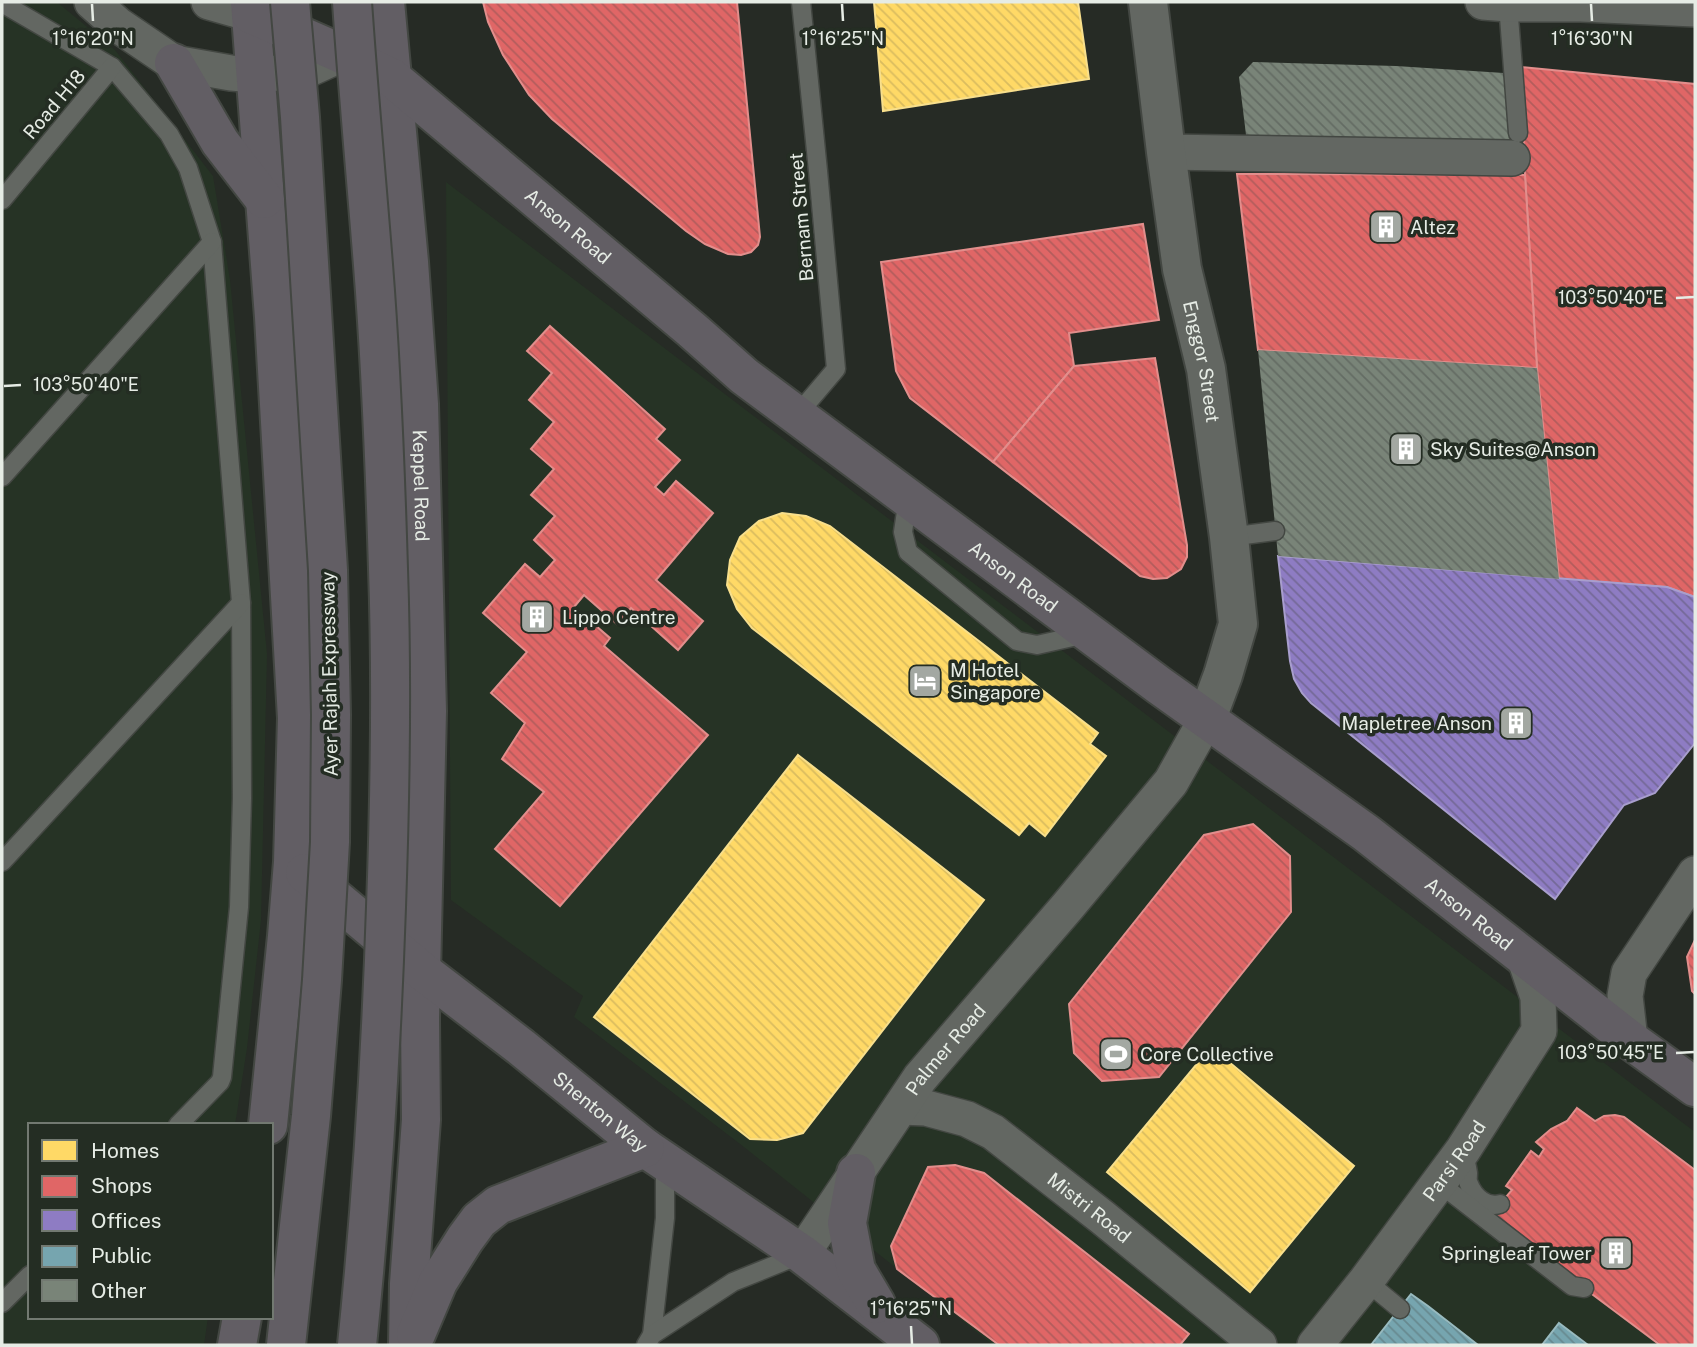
<svg xmlns="http://www.w3.org/2000/svg" width="1697" height="1347" viewBox="0 0 1697 1347" font-family="'Public Sans',sans-serif">
  <defs>
    <pattern id="homes-back-hatch" width="6" height="6" patternUnits="userSpaceOnUse" patternTransform="scale(1.75)"><rect width="6" height="6" fill="#ffd966"/><path d="M-1 5l2 2M0 0l6 6M5-1l2 2" fill="none" stroke="#dabc5f"/></pattern>
    <pattern id="shops-back-hatch" width="6" height="6" patternUnits="userSpaceOnUse" patternTransform="scale(1.75)"><rect width="6" height="6" fill="#e06666"/><path d="M-1 5l2 2M0 0l6 6M5-1l2 2" fill="none" stroke="#b25d5c"/></pattern>
    <pattern id="offices-back-hatch" width="6" height="6" patternUnits="userSpaceOnUse" patternTransform="scale(1.75)"><rect width="6" height="6" fill="#8e7cc3"/><path d="M-1 5l2 2M0 0l6 6M5-1l2 2" fill="none" stroke="#746997"/></pattern>
    <pattern id="public-back-hatch" width="6" height="6" patternUnits="userSpaceOnUse" patternTransform="scale(1.75)"><rect width="6" height="6" fill="#76a5af"/><path d="M-1 5l2 2M0 0l6 6M5-1l2 2" fill="none" stroke="#67898f"/></pattern>
    <pattern id="building-back-hatch" width="6" height="6" patternUnits="userSpaceOnUse" patternTransform="scale(1.75)"><rect width="6" height="6" fill="#798478"/><path d="M-1 5l2 2M0 0l6 6M5-1l2 2" fill="none" stroke="#646c64"/></pattern>
  </defs>
  <rect width="100%" height="100%" fill="#262b25"/>
  <g fill="#263325">
    <polygon points="2,2 57,2 115,50 213,176 230,280 267,654 261,920 247,1048 235,1125 30,1125 30,1317 208,1317 204,1345 2,1345"/>
    <polygon points="446,182 1695,1132 1695,1345 993,1345 744,1147 574,1017 583,996 451,900"/>
  </g>
  <g fill="url(#homes-back-hatch)" stroke="#f8df8c" stroke-width="2">
    <polygon points="874,2 1078,2 1089,79 883,111"/>
    <polygon points="782,513 806,516 830,526 1098,733 1090,744 1106,756 1045,836 1029,823 1019,835 752,628 737,609 727,585 730,560 740,537 759,521"/>
    <polygon points="798,755 984,900 803,1133 777,1140 750,1139 594,1017"/>
    <polygon points="1211,1047 1354,1166 1250,1292 1107,1172"/>
  </g>
  <g fill="url(#shops-back-hatch)" stroke="#e28e8c" stroke-width="2">
    <polygon points="483,2 737,2 760,237 758,245 751,252 741,255 728,254 705,244 686,231 552,119 529,95 503,55 488,22"/>
    <polygon points="1521,67 1695,84 1695,597 1667,587 1559,579 1537,368 1525,175"/>
    <polygon points="1237,174 1525,175 1537,368 1258,350"/>
    <polygon points="1143,224 1159,320 1069,333 1074,366 993,462 910,398 896,371 881,262"/>
    <polygon points="550,326 665,429 656,439 680,460 655,487 664,495 676,481 713,513 656,580 703,621 678,650 631,608 617,624 584,595 574,607 610,638 604,646 708,735 560,906 495,849 544,792 502,759 525,723 491,693 527,652 483,613 525,564 540,577 555,560 534,540 555,516 531,495 554,469 531,449 554,422 529,400 552,373 527,351"/>
    <polygon points="1155,358 1187,545 1187,557 1181,569 1167,578 1153,579 1140,576 993,462 1074,366"/>
    <polygon points="1253,824 1290,856 1291,912 1159,1077 1102,1081 1074,1053 1069,1004 1204,835"/>
    <polygon points="1695,940 1695,994 1692,991 1687,957"/>
    <polygon points="1577,1108 1595,1121 1604,1116 1615,1115 1624,1117 1695,1170 1695,1345 1660,1345 1489,1217 1512,1190 1506,1186 1531,1151 1539,1157 1544,1149 1536,1142 1551,1129 1567,1121"/>
    <polygon points="955,1165 984,1173 1189,1334 1180,1345 999,1345 897,1269 891,1246 928,1167"/>
  </g>
  <polygon fill="url(#offices-back-hatch)" stroke="#a89ecd" stroke-width="2" points="1278,556 1667,587 1695,597 1695,743 1655,793 1624,805 1555,899 1311,703 1302,693 1294,679 1290,661"/>
  <g fill="url(#public-back-hatch)" stroke="#98babf" stroke-width="2">
    <polygon points="1411,1294 1428,1306 1478,1345 1371,1345"/>
    <polygon points="1559,1323 1588,1345 1542,1345"/>
  </g>
  <g fill="url(#building-back-hatch)">
    <polygon points="1253,62 1396,66 1504,73 1512,144 1246,135 1239,77"/>
    <polygon points="1258,350 1537,368 1559,579 1278,556"/>
  </g>
  <g fill="none" stroke-linecap="round" stroke-linejoin="round">
    <g stroke="#434742" stroke-width="21">
      <g id="lane">
        <polyline points="2,3 112,67 169,134 188,168 212,242 241,603 242,798 239,907 222,1077 220,1082 178,1125"/>
        <polyline points="1508,4 1518,133"/>
        <polyline points="2,200 112,67"/>
        <polyline points="797,415 836,369 818,171 801,2"/>
        <polyline points="2,477 212,242"/>
        <polyline points="908,498 903,532 908,552 1017,641 1037,645 1086,634"/>
        <polyline points="1229,537 1275,531"/>
        <polyline points="2,862 241,603"/>
        <path d="M 1463,1150 C 1465,1158 1467,1166 1468,1173 C 1468,1177 1467,1181 1469,1184 C 1474,1197 1487,1208 1500,1204"/>
        <polyline points="1439,1183 1572,1286 1584,1288"/>
        <polyline points="1366,1281 1400,1309"/>
        <polyline points="2,1303 30,1275"/>
        <polyline points="652,1335 665,1218 665,1161"/>
        <polyline points="646,1345 652,1335 733,1282 802,1254"/>
      </g>
    </g>
    <g stroke="#434742" stroke-width="38">
      <g id="street">
        <polyline points="92,2 118,25 174,63 231,73 256,75 289,72 309,69 342,54 357,40"/>
        <polyline points="209,2 251,14"/>
        <polyline points="1483,2 1508,4 1581,4 1695,9"/>
        <polyline points="1166,152 1512,158"/>
        <polyline points="1630,1040 1625,996 1629,973 1695,874"/>
        <path id="s1" d="M 901,1107 L 926,1108 L 967,1119 L 993,1132 L 1102,1217 L 1259,1345"/>
        <path id="s2" d="M 802,1254 L 920,1078 L 1068,906 L 1171,782 L 1207,718"/>
        <path id="s3" d="M 1315,1345 L 1366,1281 L 1463,1150 L 1539,1031 L 1538,997 L 1525,959"/>
      </g>
    </g>
    <g stroke="#434742" stroke-width="42">
      <g id="secondary">
        <path id="s4" d="M 1148,2 L 1166,152 L 1182,269 L 1206,369 L 1229,537 L 1238,624 L 1223,675 L 1207,718"/>
      </g>
    </g>
    <g stroke="#434742" stroke-width="42">
      <g id="highway">
        <polyline points="250,2 274,317 297,718 293,862 287,936 268,1125"/>
        <path id="s5" d="M 385,2 L 409,262 L 419,404 L 427,711 L 420,1019 L 421,1120 L 409,1284 L 408,1345"/>
        <path id="s6" d="M 251,14 L 342,54 L 392,78 L 692,330 L 744,376 L 1160,686 L 1366,833 L 1630,1040 L 1695,1087"/>
        <polyline points="174,63 220,142 264,199"/>
        <path id="s7" d="M 305,873 L 422,971 L 521,1047 L 645,1148 L 802,1254 L 920,1345"/>
        <polyline points="856,1173 847,1223 856,1270 876,1304"/>
        <polyline points="416,1334 438,1282 465,1239 479,1220 498,1205 645,1148"/>
        <polyline points="237,1345 242,1317"/>
      </g>
    </g>
    <use href="#lane" stroke="#636762" stroke-width="18"/>
    <use href="#street" stroke="#636762" stroke-width="35"/>
    <use href="#secondary" stroke="#636762" stroke-width="38"/>
    <use href="#highway" stroke="#625e64" stroke-width="38"/>
    <g stroke="#434742" stroke-width="42" stroke-linecap="butt">
      <g id="highway-bridge">
        <path d="M 352,2 C 358,89 366,177 373,265 C 381,366 385,467 388,569 C 392,681 390,794 386,907 C 381,1053 372,1200 357,1345"/>
        <polyline points="286,1345 311,1116 322,980 330,842 331,715 328,570 300,117 290,2"/>
      </g>
    </g>
    <use href="#highway-bridge" stroke="#625e64" stroke-width="38"/>
  </g>
  <path fill="none" stroke="#e6ece5" stroke-width="2.5" d="M 92,4 L 93,21M 842,4 L 843,21M 1591,4 L 1592,21M 1676,298 L 1694,297M 4,386 L 21,385M 1676,1053 L 1694,1052M 911,1326 L 912,1344"/>
  <defs>
    <g id="building-square" transform="scale(1.75)"><rect x="-9" y="-9" width="18" height="18" rx="4" fill="#a3a8a2" stroke="#242d23"/><path d="M-4-6H4V6H1V3H-1V6H-4ZM-2.5-4.3h1.7v1.8h-1.7ZM.8-4.3h1.7v1.8H.8ZM-2.5-1h1.7V.8h-1.7ZM.8-1h1.7V.8H.8Z" fill="#fff"/></g>
    <g id="hotel-square" transform="scale(1.75)"><rect x="-9" y="-9" width="18" height="18" rx="4" fill="#a3a8a2" stroke="#242d23"/><path d="M-6-4.5h1.5V1H6V5H4.5V3h-9V5H-6ZM-4 0a1.8 1.8 0 1 1 3.6 0ZM.5 0V-2.5h3Q6-2.5 6 0Z" fill="#fff"/></g>
    <g id="stadium-square" transform="scale(1.75)"><rect x="-9" y="-9" width="18" height="18" rx="4" fill="#a3a8a2" stroke="#242d23"/><path d="M0-5a6.5 5 0 1 0 0 10a6.5 5 0 1 0 0-10ZM-3.5-1.8h7v3.6h-7Z" fill="#fff"/></g>
  </defs>
  <g fill-rule="evenodd">
    <use href="#building-square" x="1386" y="227"/>
    <use href="#building-square" x="1406" y="449"/>
    <use href="#building-square" x="537" y="617"/>
    <use href="#hotel-square" x="925" y="681"/>
    <use href="#building-square" x="1516" y="723"/>
    <use href="#stadium-square" x="1116" y="1054"/>
    <use href="#building-square" x="1616" y="1253"/>
  </g>
  <g text-anchor="middle" stroke-width="7" stroke-linejoin="round" paint-order="stroke">
    <g font-size="19" fill="#e6ece5" stroke="#242d23">
      <text transform="translate(54 104) rotate(-50)" y="7">Road H18</text>
      <text transform="translate(801 217) rotate(-95)" y="7">Bernam Street</text>
      <text dy="7" stroke="none"><textPath href="#s6" startOffset="385">Anson Road</textPath></text>
      <text dy="7" stroke="none"><textPath href="#s4" startOffset="364">Enggor Street</textPath></text>
      <text dy="7" stroke="none"><textPath href="#s5" startOffset="485">Keppel Road</textPath></text>
      <text dy="7" stroke="none"><textPath href="#s6" startOffset="952">Anson Road</textPath></text>
      <text transform="translate(329 674) rotate(-91)" y="7">Ayer Rajah Expressway</text>
      <text dy="7" stroke="none"><textPath href="#s6" startOffset="1519">Anson Road</textPath></text>
      <text dy="7" stroke="none"><textPath href="#s2" startOffset="250">Palmer Road</textPath></text>
      <text dy="7" stroke="none"><textPath href="#s7" startOffset="380">Shenton Way</textPath></text>
      <text dy="7" stroke="none"><textPath href="#s3" startOffset="231">Parsi Road</textPath></text>
      <text dy="7" stroke="none"><textPath href="#s1" startOffset="219">Mistri Road</textPath></text>
    </g>
    <g font-size="19" fill="#e6ece5" stroke="#242d23" text-anchor="start">
      <text x="1410" y="234">Altez</text>
      <text x="1430" y="456">Sky Suites@Anson</text>
      <text x="562" y="624">Lippo Centre</text>
      <text x="950" y="677">M Hotel<tspan x="950" dy="22">Singapore</tspan></text>
      <text x="1492" y="730" text-anchor="end">Mapletree Anson</text>
      <text x="1140" y="1061">Core Collective</text>
      <text x="1592" y="1260" text-anchor="end">Springleaf Tower</text>
    </g>
  </g>
  <g font-size="18" text-anchor="middle" fill="#e6ece5" stroke="#242d23" stroke-width="7" stroke-linejoin="round" paint-order="stroke">
    <text x="93" y="45">1°16'20"N</text>
    <text x="843" y="45">1°16'25"N</text>
    <text x="1592" y="45">1°16'30"N</text>
    <text x="1611" y="304">103°50'40"E</text>
    <text x="86" y="391">103°50'40"E</text>
    <text x="1611" y="1059">103°50'45"E</text>
    <text x="911" y="1315">1°16'25"N</text>
  </g>
  <rect width="1697" height="1347" fill="none" stroke="#e6ece5" stroke-width="7"/>
  <rect x="28" y="1123" width="245" height="196" fill="#242d23" stroke="#727971" stroke-width="2"/>
  <rect x="42" y="1140" width="35" height="21" fill="#ffd966" stroke="#727971" stroke-width="2"/>
  <text x="91" y="1158" font-size="21" fill="#e6ece5">Homes</text>
  <rect x="42" y="1176" width="35" height="21" fill="#e06666" stroke="#727971" stroke-width="2"/>
  <text x="91" y="1193" font-size="21" fill="#e6ece5">Shops</text>
  <rect x="42" y="1210" width="35" height="21" fill="#8e7cc3" stroke="#727971" stroke-width="2"/>
  <text x="91" y="1228" font-size="21" fill="#e6ece5">Offices</text>
  <rect x="42" y="1246" width="35" height="21" fill="#76a5af" stroke="#727971" stroke-width="2"/>
  <text x="91" y="1263" font-size="21" fill="#e6ece5">Public</text>
  <rect x="42" y="1280" width="35" height="21" fill="#798478" stroke="#727971" stroke-width="2"/>
  <text x="91" y="1298" font-size="21" fill="#e6ece5">Other</text>
</svg>
